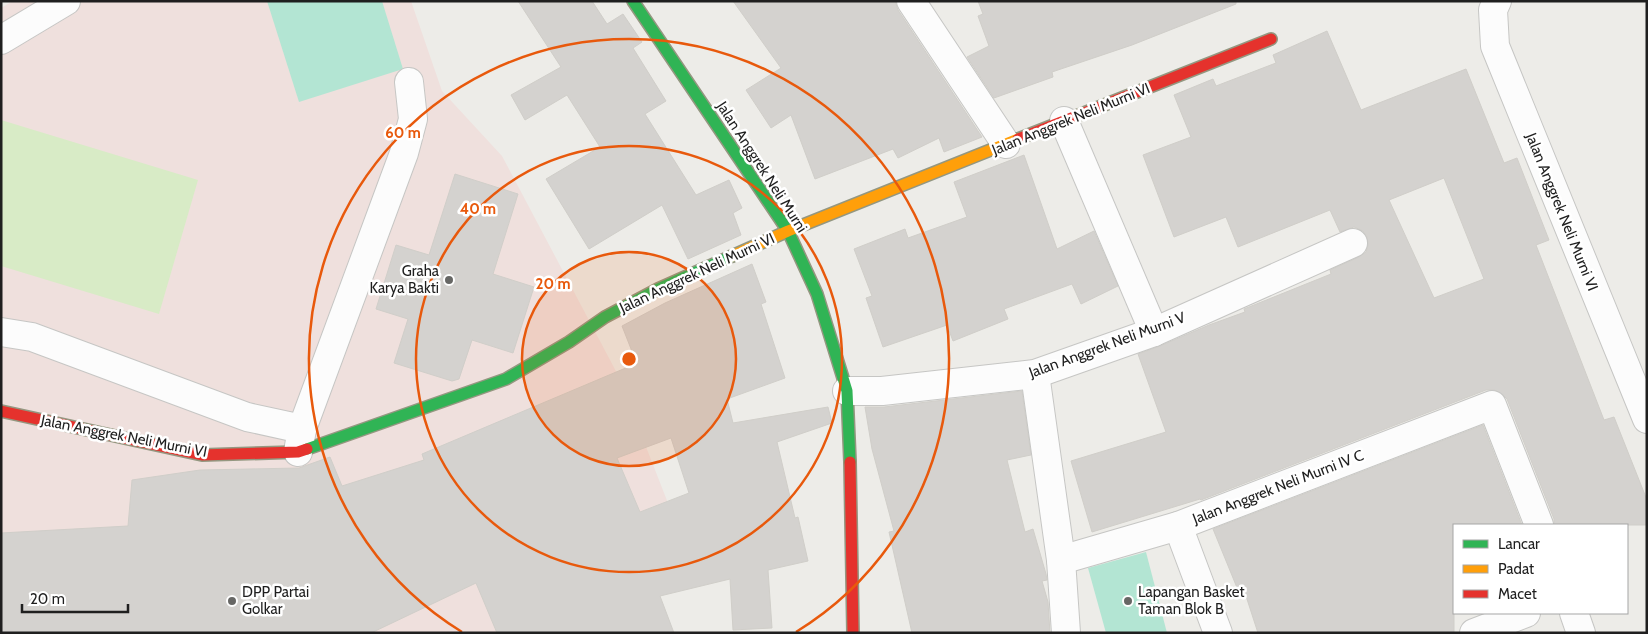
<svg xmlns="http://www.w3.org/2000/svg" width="1648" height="634" viewBox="0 0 1648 634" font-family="Cabin,sans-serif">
  <rect width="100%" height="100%" fill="#edece8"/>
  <polygon fill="#efe0dd" points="13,1 411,1 442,91 502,156 618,375 691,562 529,633 1,633 1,8"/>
  <polygon fill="#d8ebc6" points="1,120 198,180 159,314 1,266"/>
  <g fill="#b3e5d3">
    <polygon points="267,1 382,1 403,69 299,102"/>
    <polygon points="1146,552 1167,633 1106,633 1088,568"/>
  </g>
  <g fill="#d4d2cf" stroke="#d0cec9" fill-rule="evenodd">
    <polygon points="518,1 592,1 607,24 623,14 642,42 633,48 666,101 645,114 696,195 729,180 742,208 733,213 741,235 688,259 662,205 589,249 546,179 600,147 567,95 525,120 511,95 561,67"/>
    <polygon points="733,1 895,1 898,10 982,137 944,152 939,138 898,158 893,149 815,179 791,115 771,128 746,90 781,68"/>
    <polygon points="978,1 1236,1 1236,4 1132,45 1052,72 1053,77 994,98 967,57 989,46 978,16 983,14"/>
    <path d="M 1327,31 L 1361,110 L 1466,69 L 1504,163 L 1517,158 L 1549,240 L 1536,245 L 1604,420 L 1614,417 L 1647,500 L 1647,525 L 1554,525 L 1554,519 L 1507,399 L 1501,393 L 1494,390 L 1486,390 L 1201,500 L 1200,499 L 1092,532 L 1071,461 L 1166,432 L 1138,354 L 1160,346 L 1209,325 L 1245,312 L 1244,309 L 1331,274 L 1330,270 L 1359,257 L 1366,252 L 1368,245 L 1367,237 L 1363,231 L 1354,227 L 1340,232 L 1330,210 L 1238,247 L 1226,217 L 1174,237 L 1143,155 L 1191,137 L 1174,95 L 1213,79 L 1216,86 L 1276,63 L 1273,55 ZM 1444,178 L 1484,279 L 1434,298 L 1389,200 Z"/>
    <polygon points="1024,155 1057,249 1094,231 1118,286 1081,304 1072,284 1004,309 1008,319 953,341 947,325 883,347 866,298 872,296 854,249 905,229 908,238 967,217 954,182"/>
    <polygon points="455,174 518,194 493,274 534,287 513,353 472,340 459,379 452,381 394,363 408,319 376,309 396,245 429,255"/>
    <path d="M 752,264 L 766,302 L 761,304 L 785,378 L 727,399 L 733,423 L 828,407 L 832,423 L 777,442 L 795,518 L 798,517 L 808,561 L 768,570 L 772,628 L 733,630 L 730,579 L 660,596 L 674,633 L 497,633 L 476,583 L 371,633 L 1,633 L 1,533 L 128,526 L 132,480 L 200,470 L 299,468 L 330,457 L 342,486 L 424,460 L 422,454 L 628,367 L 626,362 L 635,359 L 622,326 L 665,303 ZM 671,438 L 689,493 L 640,512 L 617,458 Z"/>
    <polygon points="1022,391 1031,455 1007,460 1025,532 1033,529 1046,574 1047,580 1042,581 1048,602 1050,633 912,633 889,532 894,531 872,449 865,407 884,407"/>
    <polygon points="1483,425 1522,525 1454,525 1454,633 1258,633 1245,593 1240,595 1213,529"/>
  </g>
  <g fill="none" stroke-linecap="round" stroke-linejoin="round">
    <g stroke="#c6c6c4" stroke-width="30">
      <g id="street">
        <polyline points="911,1 1006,144"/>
        <polyline points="1497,1 1493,10 1495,46 1647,419"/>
        <polyline points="1,40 66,1"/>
        <polyline points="1064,121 1154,332"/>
        <polyline points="1,332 32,337 247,417 302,429"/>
        <polyline points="1035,374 1061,560 1066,633"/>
        <polyline points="847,391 882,391 1035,374 1154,332 1353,243"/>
        <polyline points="298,452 302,429 404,153 413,119 409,82"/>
        <polyline points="1178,526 1218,633"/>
        <polyline points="1061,560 1178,526 1492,405 1539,525"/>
        <polyline points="1574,613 1581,633"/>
        <polyline points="1474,633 1526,613"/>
      </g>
    </g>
    <g stroke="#949780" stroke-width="14">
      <g id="fast">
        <polyline points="633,1 788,231 817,294 847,391 850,462"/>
        <polyline points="307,449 506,379 569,342 605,317 658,289 732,256"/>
      </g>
    </g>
    <g stroke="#949780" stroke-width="14">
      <polyline id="slow" points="732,256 788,231 1018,139"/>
    </g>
    <g stroke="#949780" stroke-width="14">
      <g id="jam">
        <polyline points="1018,139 1271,39"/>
        <polyline points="1,411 202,455 298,452 307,449"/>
        <polyline points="850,462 853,633"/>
      </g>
    </g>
    <use href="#street" stroke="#fcfcfc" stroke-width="28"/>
    <use href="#fast" stroke="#30b455" stroke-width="11"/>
    <use href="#slow" stroke="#ff9f0a" stroke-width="11"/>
    <use href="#jam" stroke="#e5322d" stroke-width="11"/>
  </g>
  <circle cx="629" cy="359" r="107" fill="#e8590c" fill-opacity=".12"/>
  <g fill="none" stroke="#e8590c" stroke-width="2.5">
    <circle cx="629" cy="359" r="107"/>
    <circle cx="629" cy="359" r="213"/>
    <path d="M462 632A320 320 0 1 1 796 632"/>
  </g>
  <g fill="#676765" stroke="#fff" stroke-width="2">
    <circle cx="449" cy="280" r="5"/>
    <circle cx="232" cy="601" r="5"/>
    <circle cx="1128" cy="601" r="5"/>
  </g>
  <g text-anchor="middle" stroke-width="5" stroke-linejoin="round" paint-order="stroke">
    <g font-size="15" fill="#1f1f1f" stroke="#fff">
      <text transform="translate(1071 119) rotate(-22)" y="5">Jalan Anggrek Neli Murni VI</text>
      <text transform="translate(762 167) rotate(57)" y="5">Jalan Anggrek Neli Murni</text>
      <text transform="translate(1562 212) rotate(68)" y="5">Jalan Anggrek Neli Murni VI</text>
      <text transform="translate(697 273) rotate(-25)" y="5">Jalan Anggrek Neli Murni VI</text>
      <text transform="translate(1107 345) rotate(-20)" y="5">Jalan Anggrek Neli Murni V</text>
      <text transform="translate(124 436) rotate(11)" y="5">Jalan Anggrek Neli Murni VI</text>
      <text transform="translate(1278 487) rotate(-21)" y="5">Jalan Anggrek Neli Murni IV C</text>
    </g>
    <g font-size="15" fill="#1f1f1f" stroke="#fff" text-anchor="start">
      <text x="439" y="276" text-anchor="end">Graha<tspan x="439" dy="17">Karya Bakti</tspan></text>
      <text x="242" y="597">DPP Partai<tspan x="242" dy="17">Golkar</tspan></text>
      <text x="1138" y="597">Lapangan Basket<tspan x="1138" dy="17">Taman Blok B</tspan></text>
    </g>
  </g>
  <circle cx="629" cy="359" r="8" fill="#e8590c" stroke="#fff" stroke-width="2.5"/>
  <g font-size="15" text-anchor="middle" font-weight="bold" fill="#e8590c" stroke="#fff" stroke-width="5" stroke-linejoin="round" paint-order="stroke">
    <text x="403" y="138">60 m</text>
    <text x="478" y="214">40 m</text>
    <text x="553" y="289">20 m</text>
  </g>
  <rect width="1648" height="634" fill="none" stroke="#1f1f1f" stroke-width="5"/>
  <rect x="1453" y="524" width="175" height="90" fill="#ffffff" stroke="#a5a5a5"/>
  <rect x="1463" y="540" width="25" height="8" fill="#30b455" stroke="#a5a5a5"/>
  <text x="1498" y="549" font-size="15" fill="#1f1f1f">Lancar</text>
  <rect x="1463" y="565" width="25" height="8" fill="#ff9f0a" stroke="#a5a5a5"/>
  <text x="1498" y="574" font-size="15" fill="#1f1f1f">Padat</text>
  <rect x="1463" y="590" width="25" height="8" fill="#e5322d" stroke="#a5a5a5"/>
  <text x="1498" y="599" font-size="15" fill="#1f1f1f">Macet</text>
  <path d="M22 604v8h106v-8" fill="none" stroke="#1f1f1f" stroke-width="2.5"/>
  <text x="30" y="604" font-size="15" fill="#1f1f1f" stroke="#ffffff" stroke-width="4" paint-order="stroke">20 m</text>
</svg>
